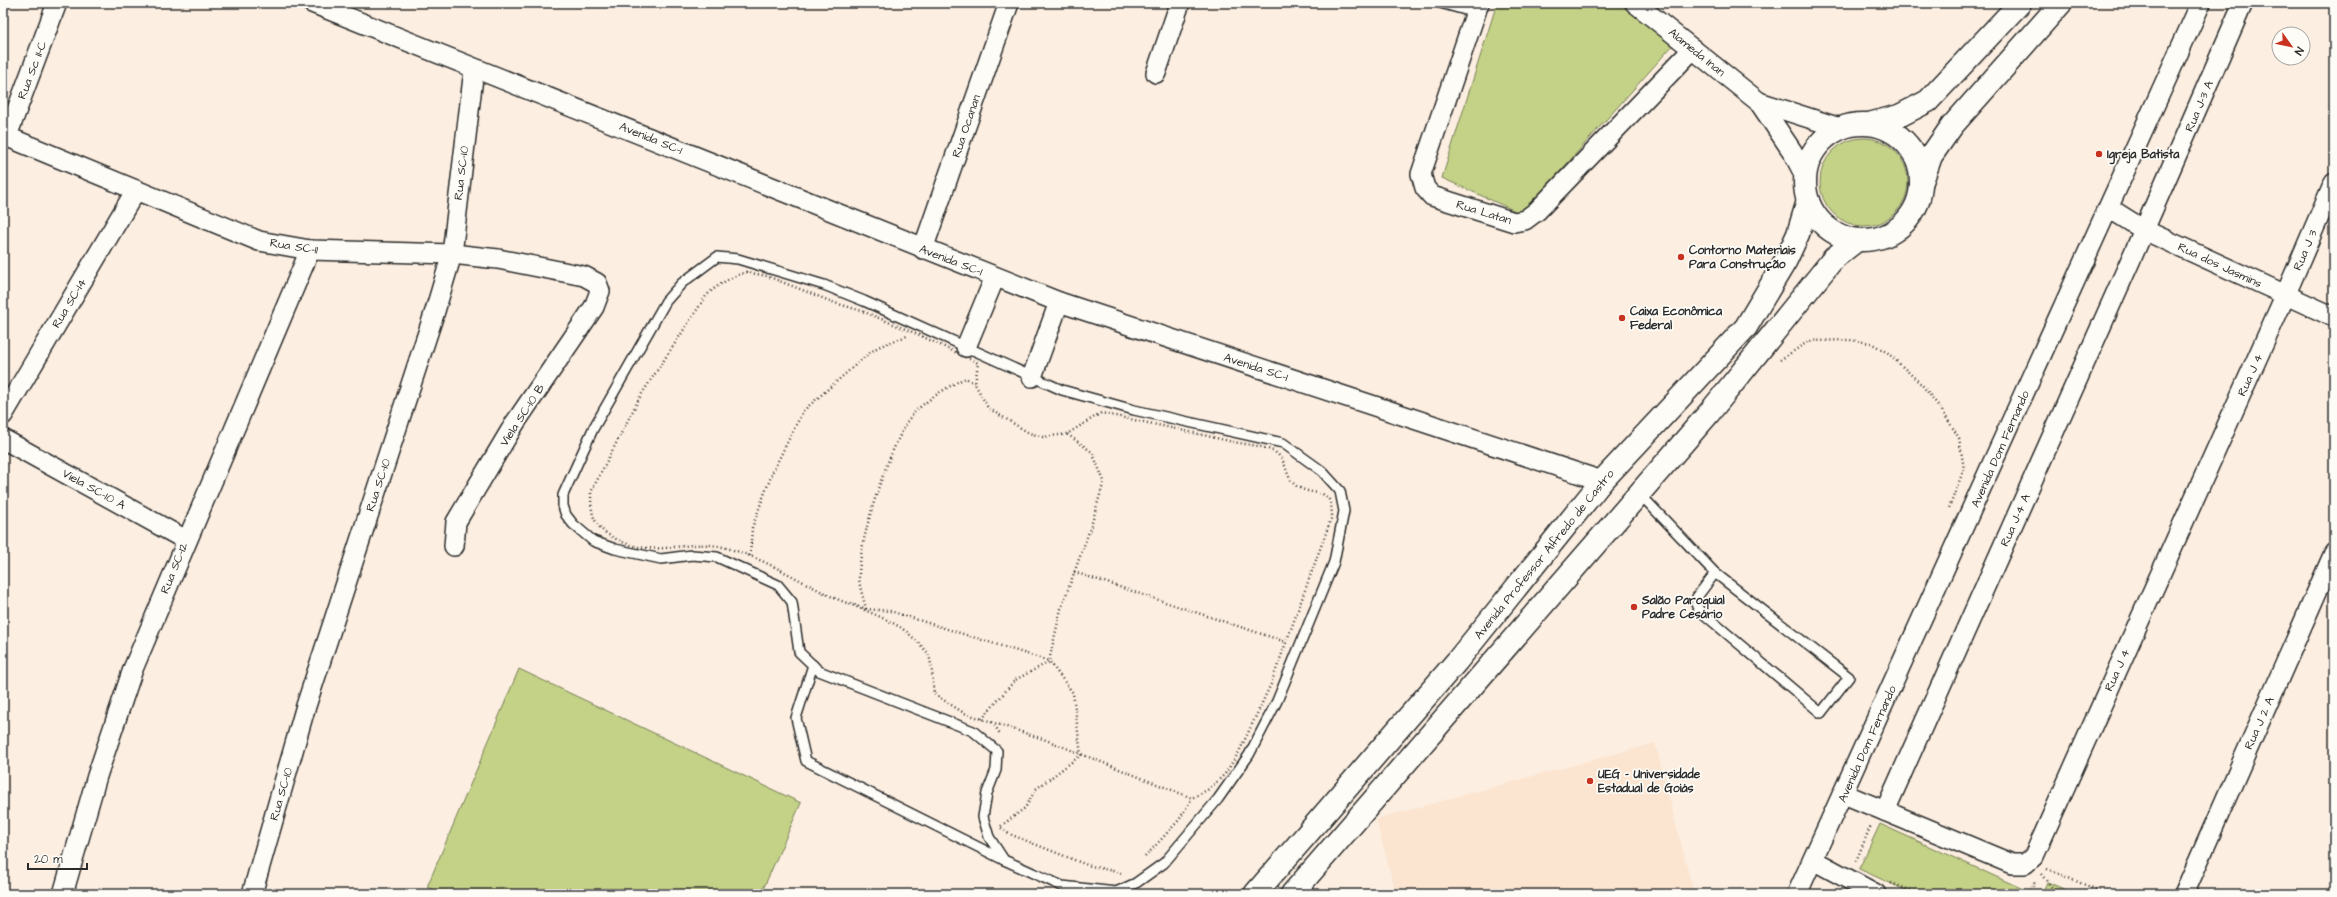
<svg xmlns="http://www.w3.org/2000/svg" width="2337" height="897" viewBox="0 0 2337 897" font-family="'Architects Daughter',sans-serif">
  <rect width="100%" height="100%" fill="#fceee0"/>
  <filter id="ink" filterUnits="userSpaceOnUse"><feTurbulence type="fractalNoise" baseFrequency=".025" numOctaves="2"/><feDisplacementMap in="SourceGraphic" scale="8" xChannelSelector="R" yChannelSelector="G"/><feConvolveMatrix kernelMatrix="1 2 1 2 8 2 1 2 1" color-interpolation-filters="sRGB"/></filter>
  <g filter="url(#ink)">
    <polygon fill="#fbe4d0" points="1655,743 1694,894 1396,894 1376,819"/>
    <g fill="#c3d286" stroke="#777e58">
      <polygon points="1497,3 1619,3 1673,45 1522,214 1442,178"/>
      <circle cx="1864" cy="182" r="44"/>
      <polygon points="519,669 801,803 761,894 443,894 427,887"/>
      <polygon points="1880,824 2034,894 1914,894 1859,869"/>
      <polygon points="2047,882 2076,894 2042,894"/>
    </g>
    <g fill="none" stroke-linecap="round" stroke-linejoin="round">
      <g stroke="#2b2b2b" stroke-width="12">
        <g id="lane">
          <polyline points="1440,3 1476,13"/>
          <polygon points="717,257 738,259 824,285 864,301 1062,390 1134,410 1283,443 1322,471 1340,491 1344,511 1334,562 1277,701 1249,755 1218,799 1164,863 1136,883 1116,892 1062,886 1004,860 989,837 983,817 987,793 996,770 997,751 973,731 819,671 799,652 792,602 778,585 717,557 692,555 661,559 615,549 593,541 573,524 566,515 563,506 563,495 593,429 666,301 682,283"/>
          <polyline points="1639,493 1715,573"/>
          <polygon points="1715,573 1849,677 1821,713 1699,610 1696,604 1697,597"/>
          <polyline points="813,665 796,718 806,761 1004,860"/>
        </g>
      </g>
      <g stroke="#2b2b2b" stroke-width="22">
        <g id="street">
          <polyline points="312,3 1059,302 1602,481"/>
          <polyline points="1479,3 1421,174 1425,188 1432,196 1514,222 1525,220 1537,211 1693,49"/>
          <polyline points="1635,3 1759,102 1792,151 1805,176"/>
          <polyline points="1156,73 1180,3"/>
          <polyline points="1759,102 1840,128"/>
          <polyline points="3,135 259,241 310,250 452,254 498,259 584,276 597,283 600,291 594,307 515,423 456,522 454,546"/>
          <polyline points="7,136 57,3"/>
          <polyline points="2109,208 2144,230 2334,317"/>
          <polyline points="923,249 1009,3"/>
          <polyline points="966,347 995,277"/>
          <polyline points="1032,377 1059,302"/>
          <polyline points="3,415 136,190"/>
          <polyline points="3,439 186,540"/>
          <polyline points="1844,794 2012,864 2025,864 2034,856 2285,296 2334,182"/>
          <polyline points="1885,811 2144,230 2243,3"/>
          <polyline points="1813,860 1876,894"/>
          <polyline points="63,894 97,776 133,669 310,250"/>
          <polyline points="252,894 305,709 435,311 452,254 474,69"/>
          <polyline points="1797,894 2201,3"/>
          <polyline points="2184,894 2334,553"/>
        </g>
      </g>
      <g stroke="#2b2b2b" stroke-width="25">
        <g id="secondary">
          <polyline points="1869,124 1899,116 1928,101 2020,3"/>
          <circle cx="1863" cy="182" r="58"/>
          <polyline points="1921,184 1931,156 1952,126 2061,3"/>
          <polyline points="1255,894 1457,661 1602,481 1746,327 1786,260 1798,234 1808,201"/>
          <polyline points="1292,894 1709,413 1834,258 1857,240"/>
        </g>
      </g>
      <g stroke="#2b2b2b" stroke-width="2.5" stroke-dasharray="1 3" stroke-linecap="butt">
        <path d="M 746,272 L 767,276 L 835,303 L 862,311 L 915,333 L 978,363 L 975,384 L 988,408 L 1029,433 L 1043,437 L 1067,434 L 1101,413 C 1144,422 1186,431 1229,441 C 1242,444 1261,445 1273,451 C 1290,461 1283,478 1298,487 C 1318,498 1331,485 1332,516 L 1271,684 L 1239,752 L 1225,774 L 1209,789 L 1192,798 L 1046,740 L 964,713 L 934,694 C 933,685 932,658 927,652 C 920,644 909,633 900,627 C 878,614 852,606 828,595 C 795,578 759,556 723,547 C 684,538 657,560 616,539 C 593,527 591,516 591,492 L 641,395 L 706,296 C 718,284 730,278 746,272 Z"/>
        <polyline points="1780,360 1809,341 1850,340 1871,343 1888,353 1922,385 1941,409 1959,438 1964,469 1949,508"/>
        <polyline points="750,556 752,528 761,503 773,471 803,411 868,354 878,347 907,336"/>
        <polyline points="1074,572 1286,642"/>
        <polyline points="851,603 866,609 890,611 1049,661"/>
        <path d="M 866,609 C 864,599 859,587 859,577 C 859,538 889,445 913,414 C 922,403 953,383 966,378 L 975,384"/>
        <polyline points="982,719 1015,680 1049,662"/>
        <polyline points="992,722 1001,735"/>
        <polyline points="1001,826 1025,808 1036,789 1081,755 1073,693 1049,661 1061,609 1091,526 1104,481 1092,452 1067,434"/>
        <polyline points="1001,828 1012,835 1087,865 1121,873"/>
        <polyline points="1145,857 1179,820 1192,798"/>
        <polyline points="1856,861 1871,825"/>
        <polyline points="2047,869 2107,894"/>
        <polyline points="2041,874 2057,894"/>
        <polyline points="1891,883 1920,894"/>
        <polyline points="2029,894 2035,881"/>
      </g>
      <use href="#lane" stroke="#fdfcf7" stroke-width="9"/>
      <use href="#street" stroke="#fdfcf7" stroke-width="19"/>
      <use href="#secondary" stroke="#fdfcf7" stroke-width="22"/>
    </g>
  </g>
  <g fill="#c8321e" stroke="#fdfcf7" stroke-width="1.5">
    <circle cx="2099" cy="154" r="4"/>
    <circle cx="1681" cy="257" r="4"/>
    <circle cx="1622" cy="318" r="4"/>
    <circle cx="1634" cy="607" r="4"/>
    <circle cx="1590" cy="781" r="4"/>
  </g>
  <g text-anchor="middle" stroke-width="3.5" stroke-linejoin="round" paint-order="stroke">
    <g font-size="12" fill="#2b2b2b" stroke="#fdfcf7">
      <text transform="translate(1697 52) rotate(39)" y="4">Alameda Inan</text>
      <text transform="translate(32 70) rotate(-69)" y="4">Rua Sc 11-C</text>
      <text transform="translate(2199 106) rotate(-67)" y="4">Rua J-3 A</text>
      <text transform="translate(966 126) rotate(-71)" y="4">Rua Ocanan</text>
      <text transform="translate(651 138) rotate(22)" y="4">Avenida SC-1</text>
      <text transform="translate(461 173) rotate(-83)" y="4">Rua SC-10</text>
      <text transform="translate(1484 212) rotate(17)" y="4">Rua Latan</text>
      <text transform="translate(294 246) rotate(9)" y="4">Rua SC-11</text>
      <text transform="translate(2305 250) rotate(-67)" y="4">Rua J 3</text>
      <text transform="translate(951 260) rotate(21)" y="4">Avenida SC-1</text>
      <text transform="translate(2220 265) rotate(25)" y="4">Rua dos Jasmins</text>
      <text transform="translate(69 303) rotate(-59)" y="4">Rua SC-14</text>
      <text transform="translate(1256 367) rotate(18)" y="4">Avenida SC-1</text>
      <text transform="translate(2250 375) rotate(-66)" y="4">Rua J 4</text>
      <text transform="translate(522 415) rotate(-57)" y="4">Viela SC-10 B</text>
      <text transform="translate(2000 449) rotate(-66)" y="4">Avenida Dom Fernando</text>
      <text transform="translate(378 485) rotate(-72)" y="4">Rua SC-10</text>
      <text transform="translate(94 489) rotate(29)" y="4">Viela SC-10 A</text>
      <text transform="translate(2015 520) rotate(-66)" y="4">Rua J-4 A</text>
      <text transform="translate(1544 554) rotate(-51)" y="4">Avenida Professor Alfredo de Castro</text>
      <text transform="translate(174 568) rotate(-68)" y="4">Rua SC-12</text>
      <text transform="translate(2117 670) rotate(-66)" y="4">Rua J 4</text>
      <text transform="translate(2259 723) rotate(-66)" y="4">Rua J 2 A</text>
      <text transform="translate(1867 744) rotate(-66)" y="4">Avenida Dom Fernando</text>
      <text transform="translate(281 794) rotate(-74)" y="4">Rua SC-10</text>
    </g>
    <g font-size="12" font-weight="bold" fill="#2b2b2b" stroke="#fdfcf7" text-anchor="start">
      <text x="2107" y="158">Igreja Batista</text>
      <text x="1689" y="254">Contorno Materiais<tspan x="1689" dy="14">Para Construção</tspan></text>
      <text x="1630" y="315">Caixa Econômica<tspan x="1630" dy="14">Federal</tspan></text>
      <text x="1642" y="604">Salão Paroquial<tspan x="1642" dy="14">Padre Cesário</tspan></text>
      <text x="1598" y="778">UEG - Universidade<tspan x="1598" dy="14">Estadual de Goiás</tspan></text>
    </g>
  </g>
  <rect width="2337" height="897" fill="none" stroke="#fdfcf7" stroke-width="16"/>
  <rect x="8" y="8" width="2321" height="881" fill="none" stroke="#2b2b2b" stroke-width="1.5" filter="url(#ink)"/>
  <g transform="translate(2291 46) rotate(123)"><circle r="19" fill="#fdfcf7" stroke="#a9a8a5"/>
  <path d="M0-3L7 15L0 10L-7 15Z" fill="#c8321e"/>
  <text y="-6" font-size="11" font-weight="bold" text-anchor="middle" fill="#2b2b2b">N</text>
  </g>
  <path d="M28 863v6h59v-6" fill="none" stroke="#2b2b2b" stroke-width="2"/>
  <text x="34" y="863" font-size="12" fill="#2b2b2b" stroke="#fdfcf7" stroke-width="3" paint-order="stroke">20 m</text>
</svg>
